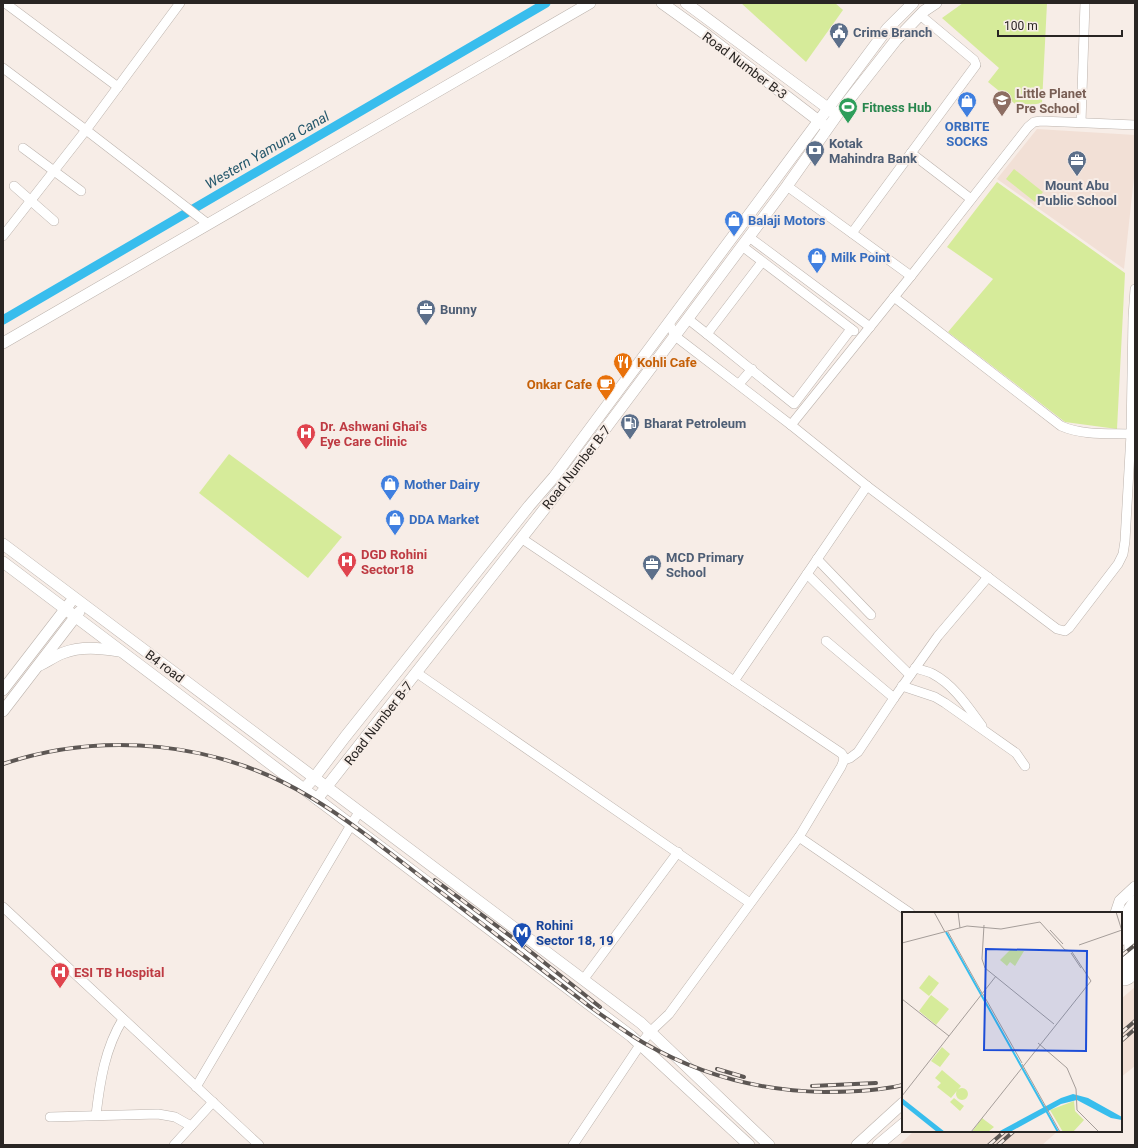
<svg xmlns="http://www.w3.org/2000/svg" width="1138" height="1148" viewBox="0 0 1138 1148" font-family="Roboto,sans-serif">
  <rect width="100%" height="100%" fill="#f7ede7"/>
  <g fill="#f2e0d6">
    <polygon points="1037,129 1135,135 1135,168 1124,269 997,179"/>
    <polygon points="1135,987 1135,1066 1121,1077 1121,999"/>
    <polygon points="914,1131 1058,1131 1042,1145 899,1145"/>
  </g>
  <g fill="#d6eb9a">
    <polygon points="741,3 835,3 843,10 806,62"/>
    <polygon points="963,3 1047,3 1042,103 1019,107 988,82 999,68 942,18"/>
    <polygon points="1014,169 1043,192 1035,202 1006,179"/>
    <polygon points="997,182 1125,273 1117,429 1065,422 948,332 993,279 947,247"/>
    <polygon points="229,454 342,537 308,578 199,493"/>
  </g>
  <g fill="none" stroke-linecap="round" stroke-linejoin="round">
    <polyline stroke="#38bded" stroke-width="9" points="3,320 546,3"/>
    <g stroke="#bcb3ad" stroke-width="10">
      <g id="minor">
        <polyline points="5,3 118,87"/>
        <polyline points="3,68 86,130 180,3"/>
        <polyline points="1081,122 1085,3"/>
        <polyline points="23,148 81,191"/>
        <polyline points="911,153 971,199"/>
        <polyline points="14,186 54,221"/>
        <polyline points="787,186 911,276"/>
        <polyline points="852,233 976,65 974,60 920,15"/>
        <polyline points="3,236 86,130 208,224"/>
        <polyline points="749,237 870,327"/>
        <polyline points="742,246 854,331"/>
        <path d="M 894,297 L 1061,426 C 1084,436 1110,433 1135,434"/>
        <polyline points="688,319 707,334 762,262"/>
        <polyline points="669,323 675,336 791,425 867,486 1057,629 1065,631 1069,628 1118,564 1123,554 1125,541 1131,434 1133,317 1135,289"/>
        <polyline points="707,334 794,404 851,329"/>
        <polyline points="739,384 752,369"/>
        <polyline points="791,425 911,276 1028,127 1034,122 1041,121 1135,125"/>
        <path d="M 521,538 L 841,753 C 845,757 844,761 841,767 L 799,837 L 669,1014 L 650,1032 L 640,1045 L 573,1145"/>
        <polyline points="817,559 871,615"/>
        <polyline points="807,574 910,675"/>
        <polyline points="826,641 894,698"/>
        <path d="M 915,668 C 921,670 928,671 933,674 C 954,685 968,707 982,726"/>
        <polyline points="417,673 750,903"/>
        <polyline points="734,681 867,486"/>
        <polyline points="902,686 935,697 945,703 1016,753 1025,766"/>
        <polyline points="844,760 850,758 858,752 894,698 938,636 988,577"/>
        <polyline points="799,837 910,913"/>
        <polyline points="3,907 259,1145"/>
        <polyline points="583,980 678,852"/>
        <polyline points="196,1087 351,825 359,812"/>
        <path d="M 96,1115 C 100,1081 105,1048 123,1019"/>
        <polyline points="50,1117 158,1114 175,1117 191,1126"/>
        <polyline points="174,1145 213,1102"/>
      </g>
    </g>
    <g stroke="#bcb3ad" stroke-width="12">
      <g id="tertiary">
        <polyline points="662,3 708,36 824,125"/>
        <polyline points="686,3 833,112"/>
        <polyline points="3,343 590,3"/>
        <polyline points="3,544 641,1023 769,1145"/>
        <polyline points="3,562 631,1036 749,1145"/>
        <path d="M 40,665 C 48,661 55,656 63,653 C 81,646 100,648 119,651"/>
        <polyline points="3,690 70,603"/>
        <polyline points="3,711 79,612"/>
        <polyline points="304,789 314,778 345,737 529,506 554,477 887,29 913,3"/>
        <polyline points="317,799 564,484 787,186 837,115 896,40 924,11 936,3"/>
        <polyline points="1116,913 1120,901 1135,887"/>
        <path d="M 1121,979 C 1127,982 1131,977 1135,972"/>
        <polyline points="857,1145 903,1103"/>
        <polyline points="878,1145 903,1124"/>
      </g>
    </g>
    <g stroke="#bcb3ad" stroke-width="14">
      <g id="secondary">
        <path d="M 1135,920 C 1131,933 1128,951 1135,963"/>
        <polyline points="1121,939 1125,917 1135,902"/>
        <polyline points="1121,956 1123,965 1130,974"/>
      </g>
    </g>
    <use href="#minor" stroke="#fff" stroke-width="9"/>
    <use href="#tertiary" stroke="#fff" stroke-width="11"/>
    <use href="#secondary" stroke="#fff" stroke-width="13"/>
    <g stroke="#5d5754" stroke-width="4">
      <g id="rail">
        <path d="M 3,764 C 104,730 219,742 310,797 C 352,822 390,853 429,883 C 483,924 536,965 589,1006 C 607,1019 625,1032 644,1043 C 700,1075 761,1091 824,1092 C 850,1092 878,1091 903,1085"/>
        <polyline points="435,880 521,944 600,1007"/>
        <polyline points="1121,956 1135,945"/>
        <polyline points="1121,1033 1135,1021"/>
        <polyline points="1121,1041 1135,1029"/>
        <polyline points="717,1069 744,1077"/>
        <polyline points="812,1086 876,1083"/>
        <polyline points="989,1145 1005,1131"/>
        <polyline points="998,1145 1014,1131"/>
      </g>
    </g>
    <use href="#rail" stroke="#f7ede7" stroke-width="2.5" stroke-dasharray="8" stroke-linecap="butt"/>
  </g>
  <defs>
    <g id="civic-pin" transform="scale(1)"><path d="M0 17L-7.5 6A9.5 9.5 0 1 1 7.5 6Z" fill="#5c6f8a" stroke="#f7ede7"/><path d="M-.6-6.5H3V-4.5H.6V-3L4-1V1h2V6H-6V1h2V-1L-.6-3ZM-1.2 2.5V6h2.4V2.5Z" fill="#fff"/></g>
    <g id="school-pin" transform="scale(1)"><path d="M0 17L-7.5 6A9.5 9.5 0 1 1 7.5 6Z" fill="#8d6e63" stroke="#f7ede7"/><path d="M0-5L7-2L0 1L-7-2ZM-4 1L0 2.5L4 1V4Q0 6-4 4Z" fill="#fff"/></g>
    <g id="shop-pin" transform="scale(1)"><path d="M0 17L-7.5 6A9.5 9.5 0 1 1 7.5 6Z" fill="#3f7fe0" stroke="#f7ede7"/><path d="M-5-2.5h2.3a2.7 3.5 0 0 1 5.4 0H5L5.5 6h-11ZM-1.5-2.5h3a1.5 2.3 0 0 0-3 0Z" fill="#fff"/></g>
    <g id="stadium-pin" transform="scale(1)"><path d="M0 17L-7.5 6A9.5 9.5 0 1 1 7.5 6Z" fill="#2e9e5b" stroke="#f7ede7"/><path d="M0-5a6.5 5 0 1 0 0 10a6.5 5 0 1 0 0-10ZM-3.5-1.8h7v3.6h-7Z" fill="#fff"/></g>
    <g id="bank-pin" transform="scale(1)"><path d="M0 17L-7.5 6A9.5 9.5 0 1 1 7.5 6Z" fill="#5c6f8a" stroke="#f7ede7"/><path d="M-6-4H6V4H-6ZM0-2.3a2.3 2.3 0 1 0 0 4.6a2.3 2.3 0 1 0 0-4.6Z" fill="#fff"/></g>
    <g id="office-pin" transform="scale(1)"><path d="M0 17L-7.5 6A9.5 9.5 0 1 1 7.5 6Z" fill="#5c6f8a" stroke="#f7ede7"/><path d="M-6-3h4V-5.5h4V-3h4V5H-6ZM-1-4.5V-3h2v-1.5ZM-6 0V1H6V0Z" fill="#fff"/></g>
    <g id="restaurant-pin" transform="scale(1)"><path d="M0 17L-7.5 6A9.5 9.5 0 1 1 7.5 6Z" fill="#e8710a" stroke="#f7ede7"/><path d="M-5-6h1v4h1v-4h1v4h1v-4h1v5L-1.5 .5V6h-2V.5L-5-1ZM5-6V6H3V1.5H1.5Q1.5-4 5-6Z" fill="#fff"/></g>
    <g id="cafe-pin" transform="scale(1)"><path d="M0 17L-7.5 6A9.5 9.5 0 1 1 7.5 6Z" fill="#e8710a" stroke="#f7ede7"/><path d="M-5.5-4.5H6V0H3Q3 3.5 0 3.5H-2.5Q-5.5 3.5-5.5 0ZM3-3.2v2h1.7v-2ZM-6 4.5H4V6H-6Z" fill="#fff"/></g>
    <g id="fuel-pin" transform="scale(1)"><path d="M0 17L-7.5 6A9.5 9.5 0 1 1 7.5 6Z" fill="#5c6f8a" stroke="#f7ede7"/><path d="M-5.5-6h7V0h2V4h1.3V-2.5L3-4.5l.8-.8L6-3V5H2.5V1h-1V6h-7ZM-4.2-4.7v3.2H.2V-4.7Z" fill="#fff"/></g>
    <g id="hospital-pin" transform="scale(1)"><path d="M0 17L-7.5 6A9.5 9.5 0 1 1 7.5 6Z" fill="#e0444e" stroke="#f7ede7"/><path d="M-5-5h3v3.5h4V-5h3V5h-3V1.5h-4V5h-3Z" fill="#fff"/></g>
    <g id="metro-pin" transform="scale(1)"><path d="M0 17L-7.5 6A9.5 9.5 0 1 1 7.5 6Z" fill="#1a4fb4" stroke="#f7ede7"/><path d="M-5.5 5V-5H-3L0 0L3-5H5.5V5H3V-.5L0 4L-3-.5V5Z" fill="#fff"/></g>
  </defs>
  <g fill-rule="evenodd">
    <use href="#civic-pin" x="839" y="32"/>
    <use href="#school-pin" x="1002" y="100"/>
    <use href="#shop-pin" x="967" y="101"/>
    <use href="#stadium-pin" x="848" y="107"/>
    <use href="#bank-pin" x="815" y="150"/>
    <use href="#office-pin" x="1077" y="160"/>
    <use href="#shop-pin" x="734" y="220"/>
    <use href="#shop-pin" x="817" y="257"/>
    <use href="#office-pin" x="426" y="309"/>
    <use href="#restaurant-pin" x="623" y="362"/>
    <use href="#cafe-pin" x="606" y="384"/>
    <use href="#fuel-pin" x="630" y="423"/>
    <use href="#hospital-pin" x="306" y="433"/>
    <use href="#shop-pin" x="390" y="484"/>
    <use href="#shop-pin" x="395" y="519"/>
    <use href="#hospital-pin" x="347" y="561"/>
    <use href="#office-pin" x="652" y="564"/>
    <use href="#metro-pin" x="522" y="932"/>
    <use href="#hospital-pin" x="60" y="972"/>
  </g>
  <g text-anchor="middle" stroke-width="4" stroke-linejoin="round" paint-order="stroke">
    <g font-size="13" font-weight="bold" fill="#4e5e75" stroke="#f7ede7" text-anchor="start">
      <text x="853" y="37">Crime Branch</text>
      <text x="829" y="148">Kotak<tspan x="829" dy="15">Mahindra Bank</tspan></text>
      <text x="1077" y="190" text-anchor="middle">Mount Abu<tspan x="1077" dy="15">Public School</tspan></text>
      <text x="440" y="314">Bunny</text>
      <text x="644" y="428">Bharat Petroleum</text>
      <text x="666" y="562">MCD Primary<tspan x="666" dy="15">School</tspan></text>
    </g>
    <g font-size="13" fill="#292523" stroke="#f7ede7">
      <text transform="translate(745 65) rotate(37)" y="5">Road Number B-3</text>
      <text transform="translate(576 467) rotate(-52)" y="5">Road Number B-7</text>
      <text transform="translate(165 666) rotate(37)" y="5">B4 road</text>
      <text transform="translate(378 723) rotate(-52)" y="5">Road Number B-7</text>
    </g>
    <g font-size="13" font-weight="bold" fill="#785e54" stroke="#f7ede7" text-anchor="start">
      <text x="1016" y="98">Little Planet<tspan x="1016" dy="15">Pre School</tspan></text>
    </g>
    <g font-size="13" font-weight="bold" fill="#27864d" stroke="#f7ede7" text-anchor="start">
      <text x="862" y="112">Fitness Hub</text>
    </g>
    <g font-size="13" font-weight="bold" fill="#366cbe" stroke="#f7ede7" text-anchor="start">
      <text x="967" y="131" text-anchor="middle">ORBITE<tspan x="967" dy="15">SOCKS</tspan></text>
      <text x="748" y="225">Balaji Motors</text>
      <text x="831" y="262">Milk Point</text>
      <text x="404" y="489">Mother Dairy</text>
      <text x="409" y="524">DDA Market</text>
    </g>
    <g font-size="13" font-weight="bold" fill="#c56008" stroke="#f7ede7" text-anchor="start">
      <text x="637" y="367">Kohli Cafe</text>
      <text x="592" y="389" text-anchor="end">Onkar Cafe</text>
    </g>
    <g font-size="13" font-weight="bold" fill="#be3a42" stroke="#f7ede7" text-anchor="start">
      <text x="320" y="431">Dr. Ashwani Ghai's<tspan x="320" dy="15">Eye Care Clinic</tspan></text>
      <text x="361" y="559">DGD Rohini<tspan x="361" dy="15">Sector18</tspan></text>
      <text x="74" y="977">ESI TB Hospital</text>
    </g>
    <g font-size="13" font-weight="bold" fill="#164399" stroke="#f7ede7" text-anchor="start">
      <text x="536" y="930">Rohini<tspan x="536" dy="15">Sector 18, 19</tspan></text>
    </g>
    <g font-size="14" font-style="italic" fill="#25586c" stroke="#f7ede7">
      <text transform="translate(267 150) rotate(-30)" y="5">Western Yamuna Canal</text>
    </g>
  </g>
  <g transform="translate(902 912)">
    <rect width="220" height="220" fill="#f7ede7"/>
    <path d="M 108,38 L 122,39 L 113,54 L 108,50 L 105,54 L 98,48 ZM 27,63 L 37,71 L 27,84 L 17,76 ZM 29,83 L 47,97 L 34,113 L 17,99 ZM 40,135 L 48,142 L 38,155 L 29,149 ZM 40,158 L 59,174 L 49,186 L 35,175 L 39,171 L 33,166 ZM54 182a6 6 0 1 1 12 0a6 6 0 1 1-12 0ZM 52,186 L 62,194 L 58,199 L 48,190 ZM 172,189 L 173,199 L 182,208 L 171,220 L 161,220 L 148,198 ZM 80,206 L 92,215 L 86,220 L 70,220 Z" fill="#d6eb9a"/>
    <path d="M 171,182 L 186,186 L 220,205 L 220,208 L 209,206 L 175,188 L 159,192 L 108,220 L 96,220 L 159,186 ZM 0,186 L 43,220 L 35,220 L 0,192 Z" fill="#38bded"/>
    <path fill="none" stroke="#38bded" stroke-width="2" d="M 44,20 L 146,202M 146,202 L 156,220"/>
    <path fill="none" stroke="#a59d99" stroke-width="1" d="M 32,0 L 43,20M 56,0 L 58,16M 214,0 L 220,19M 82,13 L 80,47 L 83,56 L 152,112M 148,18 L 161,32M 46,20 L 80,81M 0,31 L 65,14 L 99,17 L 138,10 L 163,38 L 170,39M 177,33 L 220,18M 169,41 L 179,56M 81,82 L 120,151M 0,87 L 47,124M 136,131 L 165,156 L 174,177 L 175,198 L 197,220M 120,152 L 158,220M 0,184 L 94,64M 69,220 L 189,69 L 170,40"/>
    <path fill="#1d4ed8" fill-opacity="0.15" stroke="#1d4ed8" stroke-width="2" d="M 84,37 L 185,39 L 184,139 L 82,138 Z"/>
    <rect width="220" height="220" fill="none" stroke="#292523" stroke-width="2"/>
  </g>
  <rect width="1138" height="1148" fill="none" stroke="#292523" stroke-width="8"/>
  <path d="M998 30v6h124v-6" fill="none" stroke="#292523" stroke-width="2"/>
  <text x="1004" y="30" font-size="12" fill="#292523" stroke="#f7ede7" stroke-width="3" paint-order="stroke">100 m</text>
</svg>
